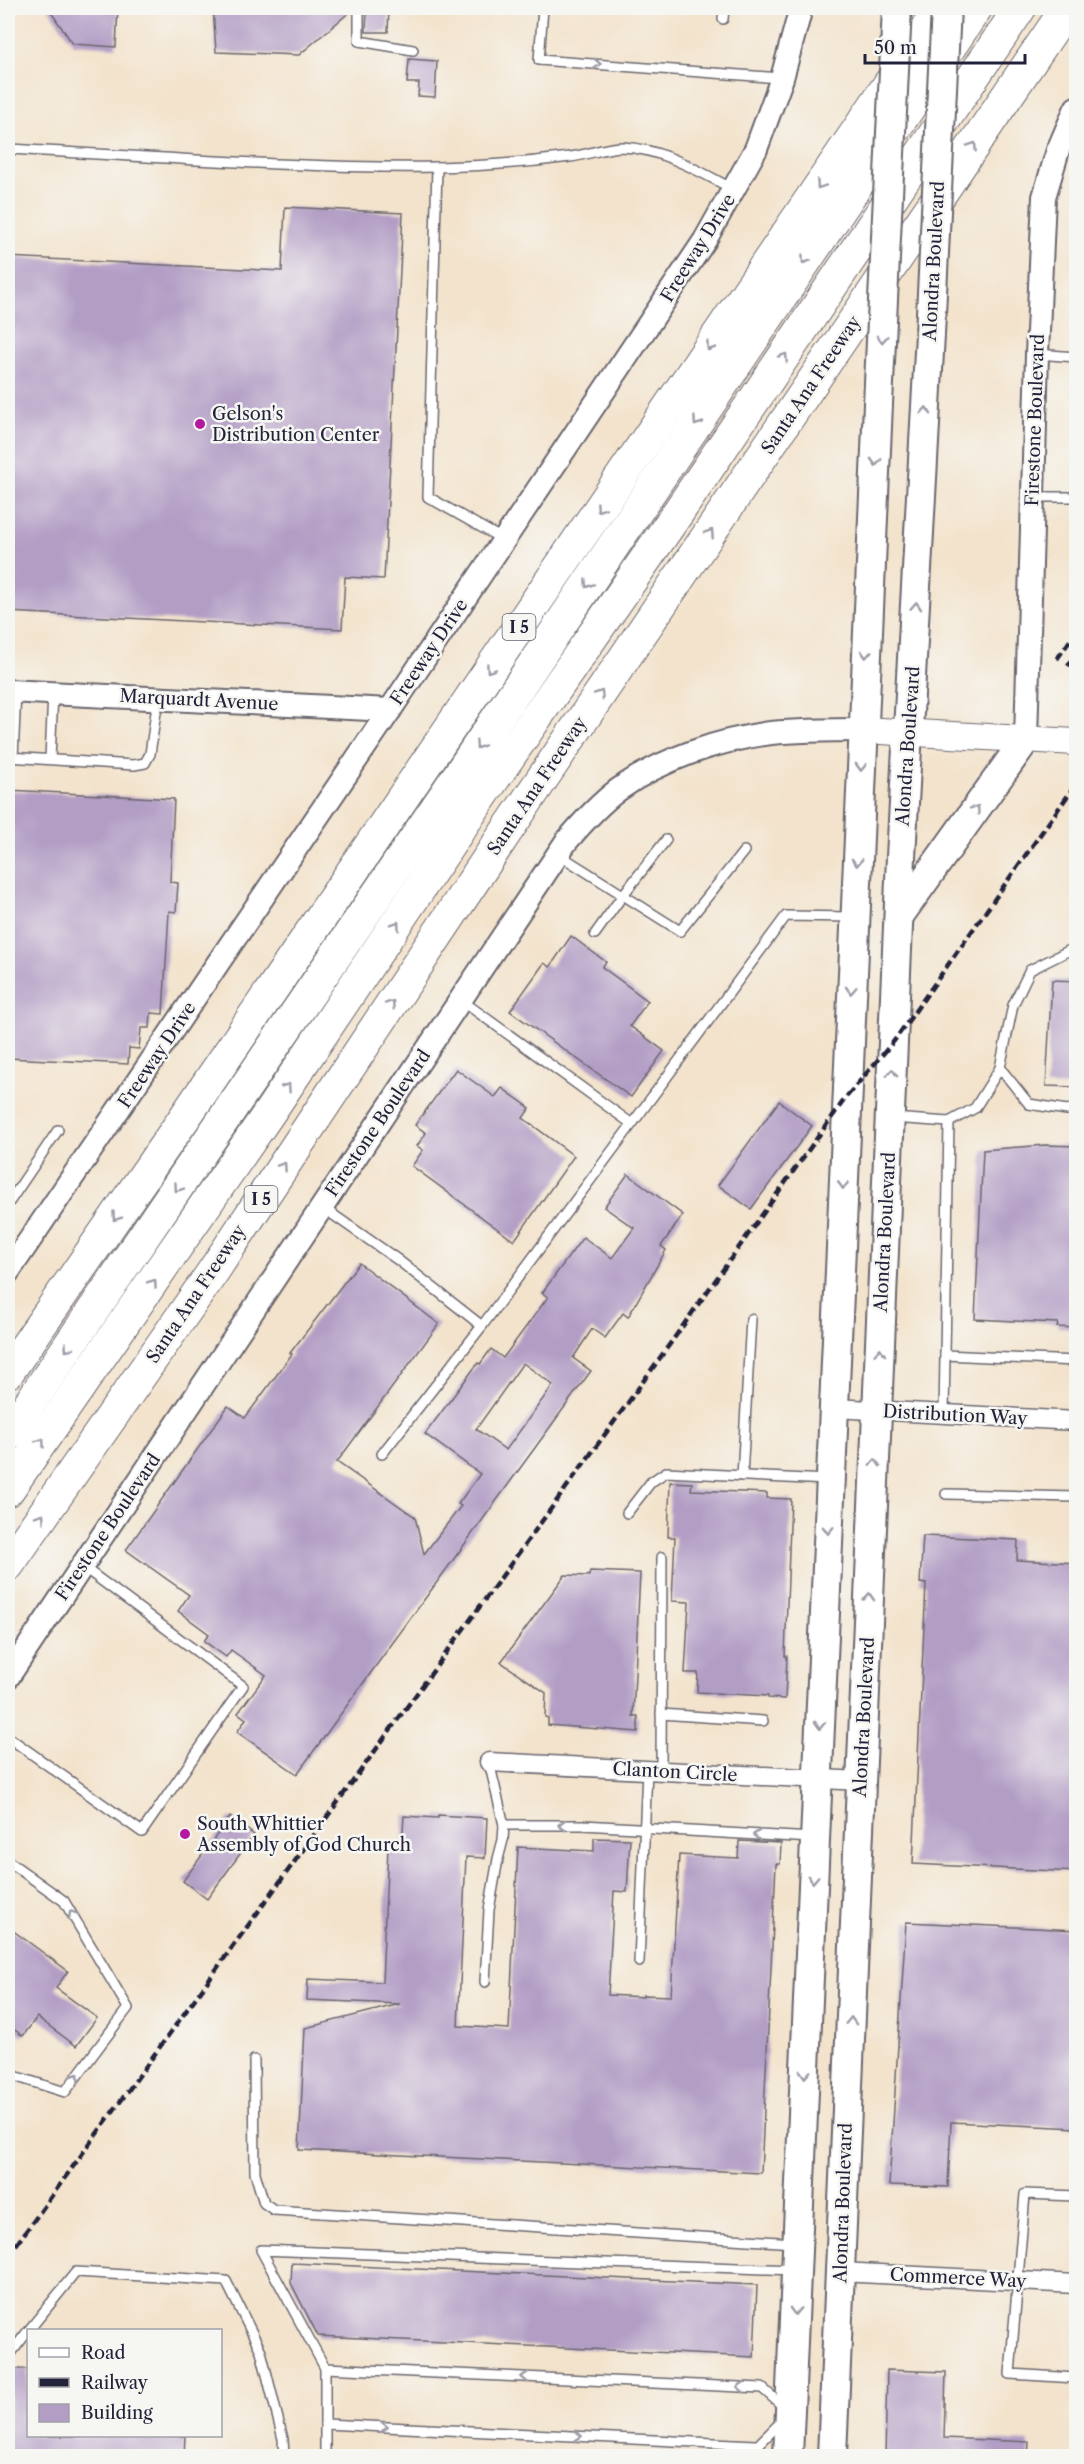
<svg xmlns="http://www.w3.org/2000/svg" width="1084" height="2464" viewBox="0 0 1084 2464" font-family="'Libre Caslon Text',serif">
  <rect width="100%" height="100%" fill="#f6f6f2"/>
  <filter id="ink" filterUnits="userSpaceOnUse"><feTurbulence type="fractalNoise" baseFrequency=".0167" numOctaves="2"/><feDisplacementMap in="SourceGraphic" scale="12" xChannelSelector="R" yChannelSelector="G"/><feConvolveMatrix kernelMatrix="1 2 1 2 8 2 1 2 1" color-interpolation-filters="sRGB"/></filter>
  <filter id="wash" filterUnits="userSpaceOnUse"><feTurbulence type="fractalNoise" baseFrequency=".008" numOctaves="4" result="noise"/><feDisplacementMap in="SourceGraphic" scale="24" xChannelSelector="R" yChannelSelector="G"/><feGaussianBlur stdDeviation="1.35" result="paint"/><feColorMatrix in="noise" values="0 0 0 0 0 0 0 0 0 0 0 0 0 0 0 0 0 1.4 0 .05"/><feComposite in="paint" operator="in"/></filter>
  <g filter="url(#wash)">
    <rect width="100%" height="100%" fill="#f3e3cc"/>
    <g id="blocks">
      <g fill="#b29dc5" fill-rule="evenodd">
        <polygon points="48,8 118,8 116,47 73,44"/>
        <polygon points="213,8 352,8 352,10 299,55 216,52"/>
        <polygon points="367,8 389,8 388,32 366,32"/>
        <polygon points="409,59 437,61 435,97 418,96 419,83 407,83"/>
        <polygon points="285,207 403,213 384,579 345,577 342,629 8,612 8,257 282,271"/>
        <polygon points="8,790 174,799 170,882 178,883 176,912 169,911 163,1014 151,1013 150,1028 141,1028 139,1049 129,1048 128,1064 8,1058"/>
        <polygon points="571,936 606,962 602,967 648,1001 630,1026 664,1051 631,1097 510,1011 544,963 550,967"/>
        <polygon points="1052,980 1077,981 1077,1087 1046,1086"/>
        <polygon points="456,1069 495,1097 502,1088 530,1108 523,1118 574,1156 514,1241 412,1166 423,1150 417,1146 426,1133 415,1125"/>
        <polygon points="779,1101 812,1126 751,1209 718,1185"/>
        <polygon points="1045,1145 1077,1146 1077,1328 1057,1327 1058,1323 975,1319 983,1150"/>
        <path d="M 628,1174 L 683,1215 L 661,1246 L 666,1250 L 628,1317 L 623,1313 L 605,1338 L 592,1329 L 573,1358 L 591,1371 L 297,1774 L 237,1732 L 246,1719 L 238,1713 L 266,1675 L 231,1650 L 226,1657 L 204,1641 L 209,1634 L 178,1611 L 189,1595 L 126,1550 L 228,1406 L 245,1418 L 292,1354 L 290,1353 L 359,1263 L 439,1324 L 337,1462 L 415,1517 L 424,1554 L 461,1506 L 458,1504 L 480,1474 L 425,1434 L 478,1363 L 480,1364 L 491,1349 L 503,1358 L 548,1297 L 542,1293 L 583,1237 L 612,1258 L 634,1228 L 604,1207 ZM 523,1363 L 553,1385 L 506,1450 L 476,1429 Z"/>
        <polygon points="670,1482 692,1483 691,1490 767,1493 767,1498 791,1499 785,1656 787,1656 785,1699 768,1698 768,1696 697,1692 698,1673 685,1673 689,1602 672,1601 675,1537 668,1537"/>
        <polygon points="923,1536 1018,1540 1017,1560 1077,1563 1077,1872 913,1864 926,1584 920,1583"/>
        <polygon points="590,1571 640,1573 633,1716 638,1716 638,1732 548,1725 548,1718 545,1717 546,1693 501,1662 565,1575 589,1576"/>
        <polygon points="438,1815 487,1818 485,1858 466,1857 458,2026 509,2029 518,1847 594,1851 594,1838 630,1839 627,1892 614,1891 608,1995 643,1997 643,1995 671,1996 679,1855 738,1858 739,1841 781,1843 780,1864 776,1864 761,2173 299,2150 305,2028 400,2004 307,2000 308,1979 382,1982 388,1847 402,1847 404,1816 438,1818"/>
        <polygon points="230,1817 254,1835 207,1899 183,1881"/>
        <polygon points="906,1922 1077,1930 1077,2128 951,2122 948,2187 889,2185"/>
        <polygon points="8,1927 68,1971 56,1988 97,2018 76,2046 37,2017 23,2036 8,2025"/>
        <polygon points="292,2263 757,2285 754,2357 318,2336 291,2283"/>
        <polygon points="10,2369 28,2369 28,2436 185,2436 184,2457 8,2457"/>
        <polygon points="887,2370 946,2372 944,2438 1029,2442 1028,2457 885,2457"/>
      </g>
    </g>
  </g>
  <g filter="url(#ink)">
    <use href="#blocks" fill-opacity="0" stroke="#6b666e" stroke-width="1.5"/>
    <g fill="none" stroke-linecap="round" stroke-linejoin="round">
      <g stroke="#6b666e" stroke-width="12">
        <g id="service">
          <polyline points="359,8 359,41 413,50"/>
          <polyline points="543,8 539,60 780,78"/>
          <polyline points="723,19 724,8"/>
          <path d="M 8,149 C 151,156 295,169 438,167 C 483,166 526,163 570,157 C 587,155 606,147 623,147 C 663,149 698,171 733,189"/>
          <polyline points="437,167 428,497 504,540"/>
          <polyline points="1037,354 1076,357"/>
          <polyline points="1034,497 1076,497"/>
          <polyline points="8,757 134,765 145,763 150,754 158,698"/>
          <polyline points="13,758 16,691"/>
          <polyline points="50,759 53,693"/>
          <polyline points="558,854 623,895 666,840"/>
          <polyline points="595,934 623,895 680,931 744,851"/>
          <polyline points="1000,1068 1029,1104 1067,1110 1076,1108"/>
          <polyline points="892,1118 949,1122 975,1108 1000,1068 1013,1005 1030,970 1076,947"/>
          <polyline points="632,1124 786,916 852,917"/>
          <polyline points="8,1204 58,1130"/>
          <polyline points="322,1207 398,1260 482,1326"/>
          <polyline points="945,1355 1076,1361"/>
          <polyline points="944,1414 949,1122"/>
          <polyline points="382,1454 482,1326 632,1124 461,1000"/>
          <polyline points="742,1476 751,1319"/>
          <polyline points="946,1494 1076,1497"/>
          <polyline points="627,1513 651,1482 666,1472 828,1480"/>
          <polyline points="661,1714 763,1721"/>
          <polyline points="8,1737 142,1832 243,1686 82,1566"/>
          <polyline points="661,1771 662,1557"/>
          <polyline points="504,1825 583,1825 813,1838"/>
          <polyline points="8,1861 64,1901 128,2008 65,2092 8,2074"/>
          <polyline points="639,1962 647,1770"/>
          <polyline points="485,1982 489,1910 498,1859 503,1840 504,1825 489,1762"/>
          <polyline points="254,2060 255,2173 264,2203 274,2210 795,2243"/>
          <polyline points="1076,2196 1025,2194 1010,2374 1076,2378"/>
          <polyline points="29,2330 76,2272 226,2281 261,2351 283,2439 284,2456"/>
          <polyline points="8,2357 28,2331"/>
          <polyline points="325,2368 762,2388 785,2408"/>
          <polyline points="325,2424 755,2445 758,2445 783,2420"/>
          <polyline points="325,2456 325,2368 261,2250 794,2270"/>
        </g>
      </g>
      <g stroke="#6b666e" stroke-width="21">
        <g id="minor">
          <polyline points="834,1408 1076,1421"/>
          <polyline points="489,1762 861,1781"/>
          <polyline points="840,2272 1076,2284"/>
        </g>
      </g>
      <g stroke="#6b666e" stroke-width="26">
        <g id="tertiary">
          <polyline points="8,691 390,710"/>
          <polyline points="1026,739 1037,354 1044,197 1058,150 1076,108"/>
          <polyline points="8,1272 390,710 705,240 756,149 782,78 801,8"/>
          <path d="M 8,1677 L 566,842 C 582,823 598,805 618,790 C 661,759 719,740 771,733 C 802,730 832,730 863,730"/>
        </g>
      </g>
      <g stroke="#6b666e" stroke-width="28">
        <polyline id="secondary" points="863,730 1076,742"/>
      </g>
      <g stroke="#6b666e" stroke-width="32">
        <g id="primary">
          <polyline points="899,916 1026,739"/>
          <polyline points="788,2456 878,404"/>
          <polyline points="832,2456 901,857 930,334"/>
        </g>
      </g>
      <g stroke="#6b666e" stroke-width="34">
        <g id="motorway">
          <polyline points="8,1372 185,1117 941,8"/>
          <polyline points="8,1435 469,760 976,8"/>
          <polyline points="8,1490 269,1113 477,803 679,511 1020,8"/>
          <polyline points="8,1565 212,1273 508,829 1067,8"/>
        </g>
      </g>
      <use href="#service" stroke="#fff" stroke-width="9"/>
      <use href="#minor" stroke="#fff" stroke-width="18"/>
      <use href="#tertiary" stroke="#fff" stroke-width="22"/>
      <use href="#secondary" stroke="#fff" stroke-width="26"/>
      <use href="#primary" stroke="#fff" stroke-width="28"/>
      <use href="#motorway" stroke="#fff" stroke-width="32"/>
      <g stroke="#22223b" stroke-width="4.5" stroke-dasharray="9 4.5" stroke-linecap="butt">
        <polyline points="1057,659 1076,632"/>
        <polyline points="1068,666 1076,654"/>
        <polyline points="8,2256 627,1404 847,1096 894,1041 1076,784"/>
      </g>
      <g stroke="#6b666e" stroke-width="32" stroke-linecap="butt">
        <g id="primary-bridge">
          <polyline points="930,334 946,8"/>
          <polyline points="878,404 897,8"/>
        </g>
      </g>
      <use href="#primary-bridge" stroke="#fff" stroke-width="28"/>
    </g>
    <defs><path id="oneway-chevron" d="M-2-3.5L2.5 0L-2 3.5" fill="none" stroke-width="1.6" stroke-linecap="round" stroke-linejoin="round" transform="scale(1.5)"/></defs>
    <g stroke="#9c9ca7">
      <use href="#oneway-chevron" transform="translate(597 64) rotate(4)"/>
      <use href="#oneway-chevron" transform="translate(973 146) rotate(-56)"/>
      <use href="#oneway-chevron" transform="translate(820 185) rotate(124)"/>
      <use href="#oneway-chevron" transform="translate(805 260) rotate(124)"/>
      <use href="#oneway-chevron" transform="translate(882 339) rotate(93)"/>
      <use href="#oneway-chevron" transform="translate(710 347) rotate(124)"/>
      <use href="#oneway-chevron" transform="translate(784 357) rotate(-56)"/>
      <use href="#oneway-chevron" transform="translate(926 411) rotate(-87)"/>
      <use href="#oneway-chevron" transform="translate(697 422) rotate(124)"/>
      <use href="#oneway-chevron" transform="translate(876 462) rotate(93)"/>
      <use href="#oneway-chevron" transform="translate(600 508) rotate(124)"/>
      <use href="#oneway-chevron" transform="translate(710 533) rotate(-56)"/>
      <use href="#oneway-chevron" transform="translate(588 584) rotate(124)"/>
      <use href="#oneway-chevron" transform="translate(916 606) rotate(-87)"/>
      <use href="#oneway-chevron" transform="translate(866 654) rotate(93)"/>
      <use href="#oneway-chevron" transform="translate(490 669) rotate(124)"/>
      <use href="#oneway-chevron" transform="translate(600 694) rotate(-56)"/>
      <use href="#oneway-chevron" transform="translate(479 745) rotate(124)"/>
      <use href="#oneway-chevron" transform="translate(861 767) rotate(92)"/>
      <use href="#oneway-chevron" transform="translate(976 809) rotate(-54)"/>
      <use href="#oneway-chevron" transform="translate(857 862) rotate(92)"/>
      <use href="#oneway-chevron" transform="translate(396 925) rotate(-56)"/>
      <use href="#oneway-chevron" transform="translate(851 990) rotate(93)"/>
      <use href="#oneway-chevron" transform="translate(391 1004) rotate(-56)"/>
      <use href="#oneway-chevron" transform="translate(892 1073) rotate(-88)"/>
      <use href="#oneway-chevron" transform="translate(287 1087) rotate(-56)"/>
      <use href="#oneway-chevron" transform="translate(283 1166) rotate(-56)"/>
      <use href="#oneway-chevron" transform="translate(843 1185) rotate(92)"/>
      <use href="#oneway-chevron" transform="translate(178 1188) rotate(125)"/>
      <use href="#oneway-chevron" transform="translate(116 1217) rotate(125)"/>
      <use href="#oneway-chevron" transform="translate(153 1283) rotate(-55)"/>
      <use href="#oneway-chevron" transform="translate(68 1348) rotate(125)"/>
      <use href="#oneway-chevron" transform="translate(880 1352) rotate(-87)"/>
      <use href="#oneway-chevron" transform="translate(41 1442) rotate(-55)"/>
      <use href="#oneway-chevron" transform="translate(875 1463) rotate(-88)"/>
      <use href="#oneway-chevron" transform="translate(41 1517) rotate(-55)"/>
      <use href="#oneway-chevron" transform="translate(828 1530) rotate(92)"/>
      <use href="#oneway-chevron" transform="translate(869 1597) rotate(-87)"/>
      <use href="#oneway-chevron" transform="translate(820 1725) rotate(92)"/>
      <use href="#oneway-chevron" transform="translate(562 1825) rotate(180)"/>
      <use href="#oneway-chevron" transform="translate(757 1835) rotate(-177)"/>
      <use href="#oneway-chevron" transform="translate(813 1879) rotate(92)"/>
      <use href="#oneway-chevron" transform="translate(72 1914) rotate(-121)"/>
      <use href="#oneway-chevron" transform="translate(851 2021) rotate(-88)"/>
      <use href="#oneway-chevron" transform="translate(805 2074) rotate(92)"/>
      <use href="#oneway-chevron" transform="translate(76 2077) rotate(-53)"/>
      <use href="#oneway-chevron" transform="translate(795 2311) rotate(92)"/>
      <use href="#oneway-chevron" transform="translate(525 2377) rotate(-177)"/>
      <use href="#oneway-chevron" transform="translate(741 2387) rotate(-177)"/>
      <use href="#oneway-chevron" transform="translate(384 2427) rotate(3)"/>
      <use href="#oneway-chevron" transform="translate(578 2436) rotate(3)"/>
    </g>
  </g>
  <g fill="#b5179e" stroke="#f6f6f2" stroke-width="2">
    <circle cx="200" cy="424" r="6"/>
    <circle cx="185" cy="1834" r="6"/>
  </g>
  <g text-anchor="middle" stroke-width="5" stroke-linejoin="round" paint-order="stroke">
    <g fill="#f6f6f2" stroke="#626272" stroke-width="1.5">
      <rect x="502.5" y="614" width="33" height="26" rx="4.5"/>
      <rect x="244.5" y="1186" width="33" height="26" rx="4.5"/>
    </g>
    <g font-size="16" font-weight="bold" fill="#22223b">
      <text x="519" y="633">I 5</text>
      <text x="261" y="1205">I 5</text>
    </g>
    <g font-size="18" fill="#22223b" stroke="#f6f6f2">
      <text transform="translate(698 248) rotate(-58)" y="6">Freeway Drive</text>
      <text transform="translate(934 261) rotate(-87)" y="6">Alondra Boulevard</text>
      <text transform="translate(811 385) rotate(-56)" y="6">Santa Ana Freeway</text>
      <text transform="translate(1035 420) rotate(-88)" y="6">Firestone Boulevard</text>
      <text transform="translate(429 652) rotate(-56)" y="6">Freeway Drive</text>
      <text transform="translate(199 700) rotate(3)" y="6">Marquardt Avenue</text>
      <text transform="translate(908 746) rotate(-86)" y="6">Alondra Boulevard</text>
      <text transform="translate(537 786) rotate(-56)" y="6">Santa Ana Freeway</text>
      <text transform="translate(157 1055) rotate(-56)" y="6">Freeway Drive</text>
      <text transform="translate(378 1123) rotate(-56)" y="6">Firestone Boulevard</text>
      <text transform="translate(885 1232) rotate(-87)" y="6">Alondra Boulevard</text>
      <text transform="translate(196 1294) rotate(-56)" y="6">Santa Ana Freeway</text>
      <text transform="translate(955 1415) rotate(3)" y="6">Distribution Way</text>
      <text transform="translate(108 1527) rotate(-56)" y="6">Firestone Boulevard</text>
      <text transform="translate(864 1717) rotate(-87)" y="6">Alondra Boulevard</text>
      <text transform="translate(675 1772) rotate(3)" y="6">Clanton Circle</text>
      <text transform="translate(843 2203) rotate(-88)" y="6">Alondra Boulevard</text>
      <text transform="translate(958 2278) rotate(3)" y="6">Commerce Way</text>
    </g>
    <g font-size="18" fill="#22223b" stroke="#f6f6f2" text-anchor="start">
      <text x="212" y="420">Gelson's<tspan x="212" dy="21">Distribution Center</tspan></text>
      <text x="197" y="1830">South Whittier<tspan x="197" dy="21">Assembly of God Church</tspan></text>
    </g>
  </g>
  <rect width="1084" height="2464" fill="none" stroke="#f6f6f2" stroke-width="30"/>
  <rect x="27" y="2329" width="195" height="108" fill="#f6f6f2" stroke="#a1a1a9" stroke-width="1.5"/>
  <rect x="39" y="2348" width="30" height="9" fill="#ffffff" stroke="#a1a1a9" stroke-width="1.5"/>
  <text x="81" y="2359" font-size="18" fill="#22223b">Road</text>
  <rect x="39" y="2378" width="30" height="9" fill="#22223b" stroke="#a1a1a9" stroke-width="1.5"/>
  <text x="81" y="2389" font-size="18" fill="#22223b">Railway</text>
  <rect x="39" y="2404" width="30" height="18" fill="#b29dc5" stroke="#a1a1a9" stroke-width="1.5"/>
  <text x="81" y="2419" font-size="18" fill="#22223b">Building</text>
  <path d="M865 54v9h160v-9" fill="none" stroke="#22223b" stroke-width="3"/>
  <text x="874" y="54" font-size="18" fill="#22223b" stroke="#f6f6f2" stroke-width="4.5" paint-order="stroke">50 m</text>
</svg>
